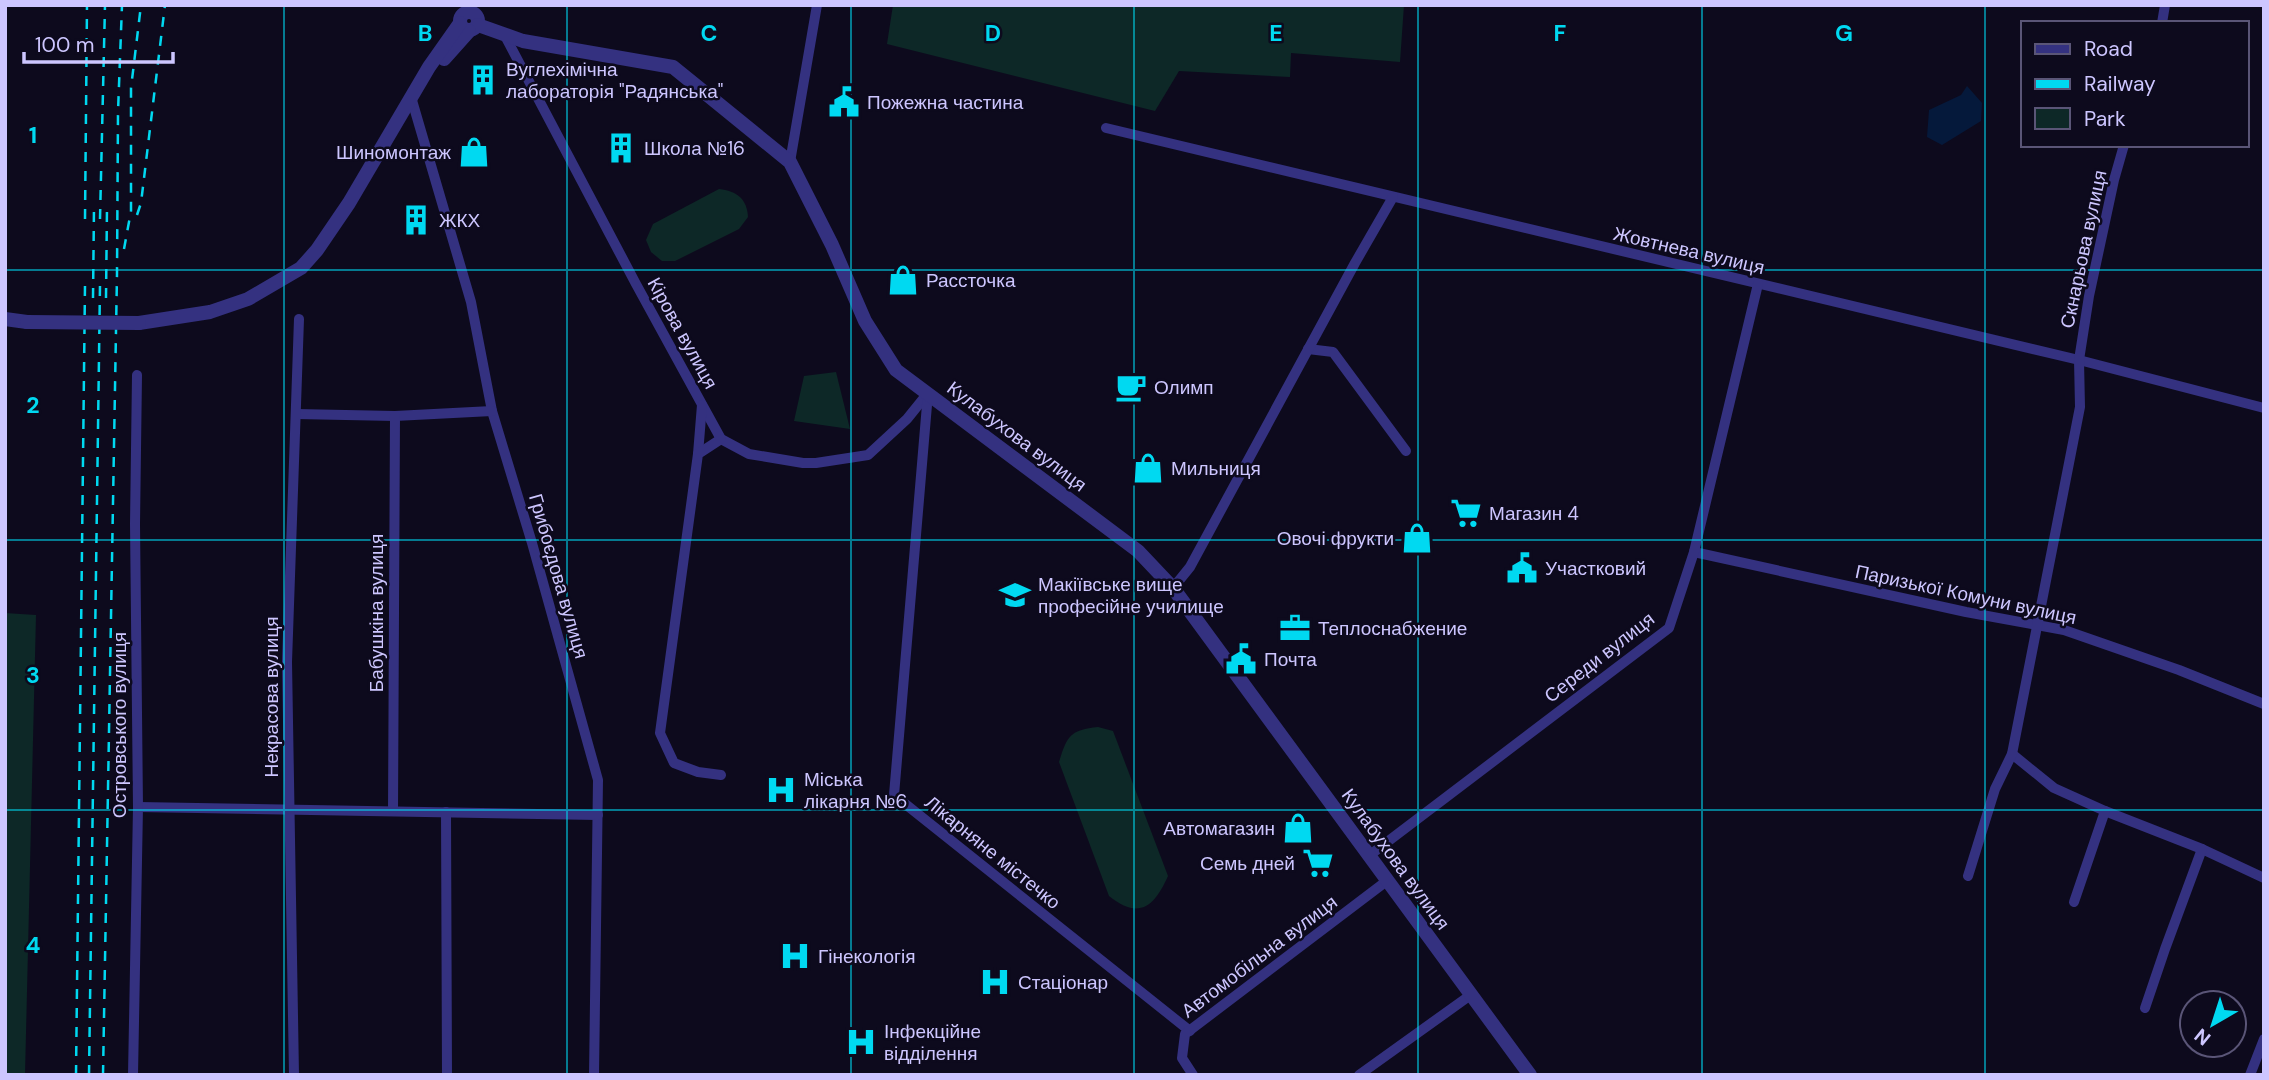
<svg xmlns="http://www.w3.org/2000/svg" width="2269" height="1080" viewBox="0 0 2269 1080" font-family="'DM Sans',sans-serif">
  <rect width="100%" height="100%" fill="#0d0a1d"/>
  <g fill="#0d2827">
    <polygon points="893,5 1404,5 1400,62 1291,53 1290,77 1179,71 1155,111 887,44"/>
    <path d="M 719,189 C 737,191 747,199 748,217 L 739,229 L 675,261 L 662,261 L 651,252 L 646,240 L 653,224 Z"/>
    <polygon points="836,372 850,429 794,421 804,376"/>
    <polygon points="5,613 36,615 25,1075 5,1075"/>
    <path d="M 1098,727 L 1113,731 L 1168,876 C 1154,907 1139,920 1109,896 L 1059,762 C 1067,735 1071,730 1098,727 Z"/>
  </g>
  <polygon fill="#05193b" points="1967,86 1982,103 1981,121 1942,145 1927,137 1929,110 1961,95"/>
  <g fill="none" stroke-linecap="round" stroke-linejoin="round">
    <g stroke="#343180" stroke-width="10">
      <polyline points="2162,23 2165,5"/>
      <polyline points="504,34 636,284 721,439 749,454 803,463 816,463 868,455 907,419 928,393"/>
      <polyline points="411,97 471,302 492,411 532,543 598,780 594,1075"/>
      <polyline points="1106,128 2079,360 2264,408"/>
      <polyline points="790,162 817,5"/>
      <polyline points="1308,349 1333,352 1406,451"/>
      <polyline points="928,393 894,795 1190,1031"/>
      <polyline points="296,414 395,416 492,411"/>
      <polyline points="698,454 702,405"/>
      <polyline points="1694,552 1966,612 2064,630 2179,670 2264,704"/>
      <polyline points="1173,588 1190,567 1355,263 1393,197"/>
      <polyline points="2012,754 2054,788 2105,811 2202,849 2264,878"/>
      <polyline points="721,775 698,772 674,763 660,733 698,454 721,439"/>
      <polyline points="138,807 598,815"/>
      <polyline points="393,811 395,416"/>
      <polyline points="446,812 447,1075"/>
      <polyline points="1370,855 1669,628 1694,552 1758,284"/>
      <polyline points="1968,876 1995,789 2012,754 2080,407 2079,360 2089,296 2114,180 2124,145"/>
      <polyline points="2074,902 2105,811"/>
      <polyline points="2145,1008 2165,949 2202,849"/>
      <polyline points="133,1075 138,807 135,524 137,375"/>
      <polyline points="294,1075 287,662 299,319"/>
      <polyline points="1193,1075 1182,1058 1185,1034 1388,880"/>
      <polyline points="1359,1075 1472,994"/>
      <polyline points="2250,1075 2264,1039"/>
    </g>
    <g stroke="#343180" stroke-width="14">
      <circle cx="469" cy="21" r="9"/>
      <polyline points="478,25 523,41 673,67 715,101 790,162 832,245 865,321 896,370 1138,551 1173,588 1530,1075"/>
      <polyline points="444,59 469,31"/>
      <polyline points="5,319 27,322"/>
      <polyline points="139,323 210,312 248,299 301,268 317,250 349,203 429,67 460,23"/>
    </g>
    <g stroke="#00d9f1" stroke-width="2.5" stroke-dasharray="10 9" stroke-linecap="butt">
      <polyline points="137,215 141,203 165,5"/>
      <polyline points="85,219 87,5"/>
      <polyline points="100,219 105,5"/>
      <polyline points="124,249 131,211 131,88 141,5"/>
      <polyline points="93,298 94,207"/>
      <polyline points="106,298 107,207"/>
      <polyline points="76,1075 85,285"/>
      <polyline points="89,1075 100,285"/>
      <polyline points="103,1075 117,274 118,112 122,5"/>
    </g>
    <polyline stroke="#343180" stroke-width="14" points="27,322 139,323"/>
  </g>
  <path fill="none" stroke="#00d9f1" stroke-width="2" stroke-opacity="0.55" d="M 284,5 L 284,1075M 567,5 L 567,1075M 851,5 L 851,1075M 1134,5 L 1134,1075M 1418,5 L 1418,1075M 1702,5 L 1702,1075M 1985,5 L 1985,1075M 5,270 L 2264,270M 5,540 L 2264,540M 5,810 L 2264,810"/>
  <defs>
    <g id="building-bare" transform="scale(2.415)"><path d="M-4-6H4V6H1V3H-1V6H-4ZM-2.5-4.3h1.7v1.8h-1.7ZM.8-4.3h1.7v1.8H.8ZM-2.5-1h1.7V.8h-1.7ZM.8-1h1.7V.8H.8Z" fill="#00d9f1" stroke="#0d0a1d" stroke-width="2.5" paint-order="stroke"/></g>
    <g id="civic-bare" transform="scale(2.415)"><path d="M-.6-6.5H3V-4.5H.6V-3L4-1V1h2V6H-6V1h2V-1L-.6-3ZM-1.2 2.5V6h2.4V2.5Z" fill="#00d9f1" stroke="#0d0a1d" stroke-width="2.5" paint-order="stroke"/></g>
    <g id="shop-bare" transform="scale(2.415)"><path d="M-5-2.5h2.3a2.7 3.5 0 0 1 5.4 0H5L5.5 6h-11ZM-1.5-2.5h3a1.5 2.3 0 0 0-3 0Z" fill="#00d9f1" stroke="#0d0a1d" stroke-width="2.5" paint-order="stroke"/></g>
    <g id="cafe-bare" transform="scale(2.415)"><path d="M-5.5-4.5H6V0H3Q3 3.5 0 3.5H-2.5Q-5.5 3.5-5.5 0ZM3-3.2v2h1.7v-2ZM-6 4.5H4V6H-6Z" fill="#00d9f1" stroke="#0d0a1d" stroke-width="2.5" paint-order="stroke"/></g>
    <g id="supermarket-bare" transform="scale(2.415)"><path d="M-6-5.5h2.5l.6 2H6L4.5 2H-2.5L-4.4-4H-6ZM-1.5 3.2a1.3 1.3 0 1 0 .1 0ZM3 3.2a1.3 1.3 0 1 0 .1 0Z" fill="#00d9f1" stroke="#0d0a1d" stroke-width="2.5" paint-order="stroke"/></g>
    <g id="university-bare" transform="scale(2.415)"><path d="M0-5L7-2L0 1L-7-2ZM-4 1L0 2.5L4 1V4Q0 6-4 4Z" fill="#00d9f1" stroke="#0d0a1d" stroke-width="2.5" paint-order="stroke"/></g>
    <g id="office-bare" transform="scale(2.415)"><path d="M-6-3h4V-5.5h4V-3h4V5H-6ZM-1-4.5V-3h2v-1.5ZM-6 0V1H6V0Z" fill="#00d9f1" stroke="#0d0a1d" stroke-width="2.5" paint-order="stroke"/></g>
    <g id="hospital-bare" transform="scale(2.415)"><path d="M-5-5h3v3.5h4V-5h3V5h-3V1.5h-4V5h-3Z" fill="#00d9f1" stroke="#0d0a1d" stroke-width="2.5" paint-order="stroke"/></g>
  </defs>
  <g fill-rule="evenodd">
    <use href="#building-bare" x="483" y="80"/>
    <use href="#civic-bare" x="844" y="102"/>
    <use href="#building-bare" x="621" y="148"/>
    <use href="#shop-bare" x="474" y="152"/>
    <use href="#building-bare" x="416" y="220"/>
    <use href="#shop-bare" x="903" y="280"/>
    <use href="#cafe-bare" x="1131" y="387"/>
    <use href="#shop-bare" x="1148" y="468"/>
    <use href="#supermarket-bare" x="1466" y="513"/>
    <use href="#shop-bare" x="1417" y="538"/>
    <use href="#civic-bare" x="1522" y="568"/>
    <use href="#university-bare" x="1015" y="595"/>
    <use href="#office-bare" x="1295" y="628"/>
    <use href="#civic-bare" x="1241" y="659"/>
    <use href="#hospital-bare" x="781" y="790"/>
    <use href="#shop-bare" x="1298" y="828"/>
    <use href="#supermarket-bare" x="1318" y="863"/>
    <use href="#hospital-bare" x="795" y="956"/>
    <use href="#hospital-bare" x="995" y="982"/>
    <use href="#hospital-bare" x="861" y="1042"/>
  </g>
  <g text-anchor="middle" stroke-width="5" stroke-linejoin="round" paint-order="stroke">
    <g font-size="19" fill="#cdc6ff" stroke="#0d0a1d" text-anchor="start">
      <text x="506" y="76">Вуглехімічна<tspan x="506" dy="22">лабораторія "Радянська"</tspan></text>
      <text x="867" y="109">Пожежна частина</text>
      <text x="644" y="155">Школа №16</text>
      <text x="451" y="159" text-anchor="end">Шиномонтаж</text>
      <text x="439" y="227">ЖКХ</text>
      <text x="926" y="287">Рассточка</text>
      <text x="1154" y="394">Олимп</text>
      <text x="1171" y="475">Мильниця</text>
      <text x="1489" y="520">Магазин 4</text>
      <text x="1394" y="545" text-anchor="end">Овочі фрукти</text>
      <text x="1545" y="575">Участковий</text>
      <text x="1038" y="591">Макіївське вище<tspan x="1038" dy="22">професійне училище</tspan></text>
      <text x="1318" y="635">Теплоснабжение</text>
      <text x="1264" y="666">Почта</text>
      <text x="804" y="786">Міська<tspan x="804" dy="22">лікарня №6</tspan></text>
      <text x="1275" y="835" text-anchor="end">Автомагазин</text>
      <text x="1295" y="870" text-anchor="end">Семь дней</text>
      <text x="818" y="963">Гінекологія</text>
      <text x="1018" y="989">Стаціонар</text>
      <text x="884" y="1038">Інфекційне<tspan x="884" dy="22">відділення</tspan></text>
    </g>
    <g font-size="19" fill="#cdc6ff" stroke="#0d0a1d">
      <text transform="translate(2083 249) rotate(-78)" y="7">Скнарьова вулиця</text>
      <text transform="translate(1689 250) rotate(13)" y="7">Жовтнева вулиця</text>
      <text transform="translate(683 333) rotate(61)" y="7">Кірова вулиця</text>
      <text transform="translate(1017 436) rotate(37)" y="7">Кулабухова вулиця</text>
      <text transform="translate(559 576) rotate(74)" y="7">Грибоєдова вулиця</text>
      <text transform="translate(1966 594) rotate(12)" y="7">Паризької Комуни вулиця</text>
      <text transform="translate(376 613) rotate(-90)" y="7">Бабушкіна вулиця</text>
      <text transform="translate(1599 657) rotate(-38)" y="7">Середи вулиця</text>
      <text transform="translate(271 697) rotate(-90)" y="7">Некрасова вулиця</text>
      <text transform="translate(119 725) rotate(-90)" y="7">Островського вулиця</text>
      <text transform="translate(993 852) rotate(39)" y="7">Лікарняне містечко</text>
      <text transform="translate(1396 859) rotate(54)" y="7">Кулабухова вулиця</text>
      <text transform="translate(1259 956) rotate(-37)" y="7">Автомобільна вулиця</text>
    </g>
  </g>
  <g font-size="23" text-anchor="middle" font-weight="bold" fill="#00d9f1" stroke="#0d0a1d" stroke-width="5" stroke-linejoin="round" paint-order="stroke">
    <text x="425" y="41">B</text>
    <text x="709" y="41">C</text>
    <text x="993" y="41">D</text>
    <text x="1276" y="41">E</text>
    <text x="1560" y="41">F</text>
    <text x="1844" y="41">G</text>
    <text x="33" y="143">1</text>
    <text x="33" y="413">2</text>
    <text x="33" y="683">3</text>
    <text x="33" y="953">4</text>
  </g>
  <rect width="2269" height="1080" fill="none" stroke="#cdc6ff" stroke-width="14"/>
  <rect x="2021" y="21" width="228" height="126" fill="#0d0a1d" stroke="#5a5577" stroke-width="2"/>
  <rect x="2035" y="44" width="35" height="10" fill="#343180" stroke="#5a5577" stroke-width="2"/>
  <text x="2084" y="56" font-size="21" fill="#cdc6ff">Road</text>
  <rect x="2035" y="79" width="35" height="10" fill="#00d9f1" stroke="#5a5577" stroke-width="2"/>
  <text x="2084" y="91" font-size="21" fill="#cdc6ff">Railway</text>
  <rect x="2035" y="108" width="35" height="21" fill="#0d2827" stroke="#5a5577" stroke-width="2"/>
  <text x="2084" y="126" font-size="21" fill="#cdc6ff">Park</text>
  <g transform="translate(2213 1024) rotate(219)"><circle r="33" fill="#0d0a1d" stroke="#5a5577" stroke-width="2"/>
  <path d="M0-5L12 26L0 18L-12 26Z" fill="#00d9f1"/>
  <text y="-10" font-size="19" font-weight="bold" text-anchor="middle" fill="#cdc6ff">N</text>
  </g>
  <path d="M24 52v10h149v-10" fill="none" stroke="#cdc6ff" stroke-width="3.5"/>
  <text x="35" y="52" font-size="21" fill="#cdc6ff" stroke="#0d0a1d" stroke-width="5" paint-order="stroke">100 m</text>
</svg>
